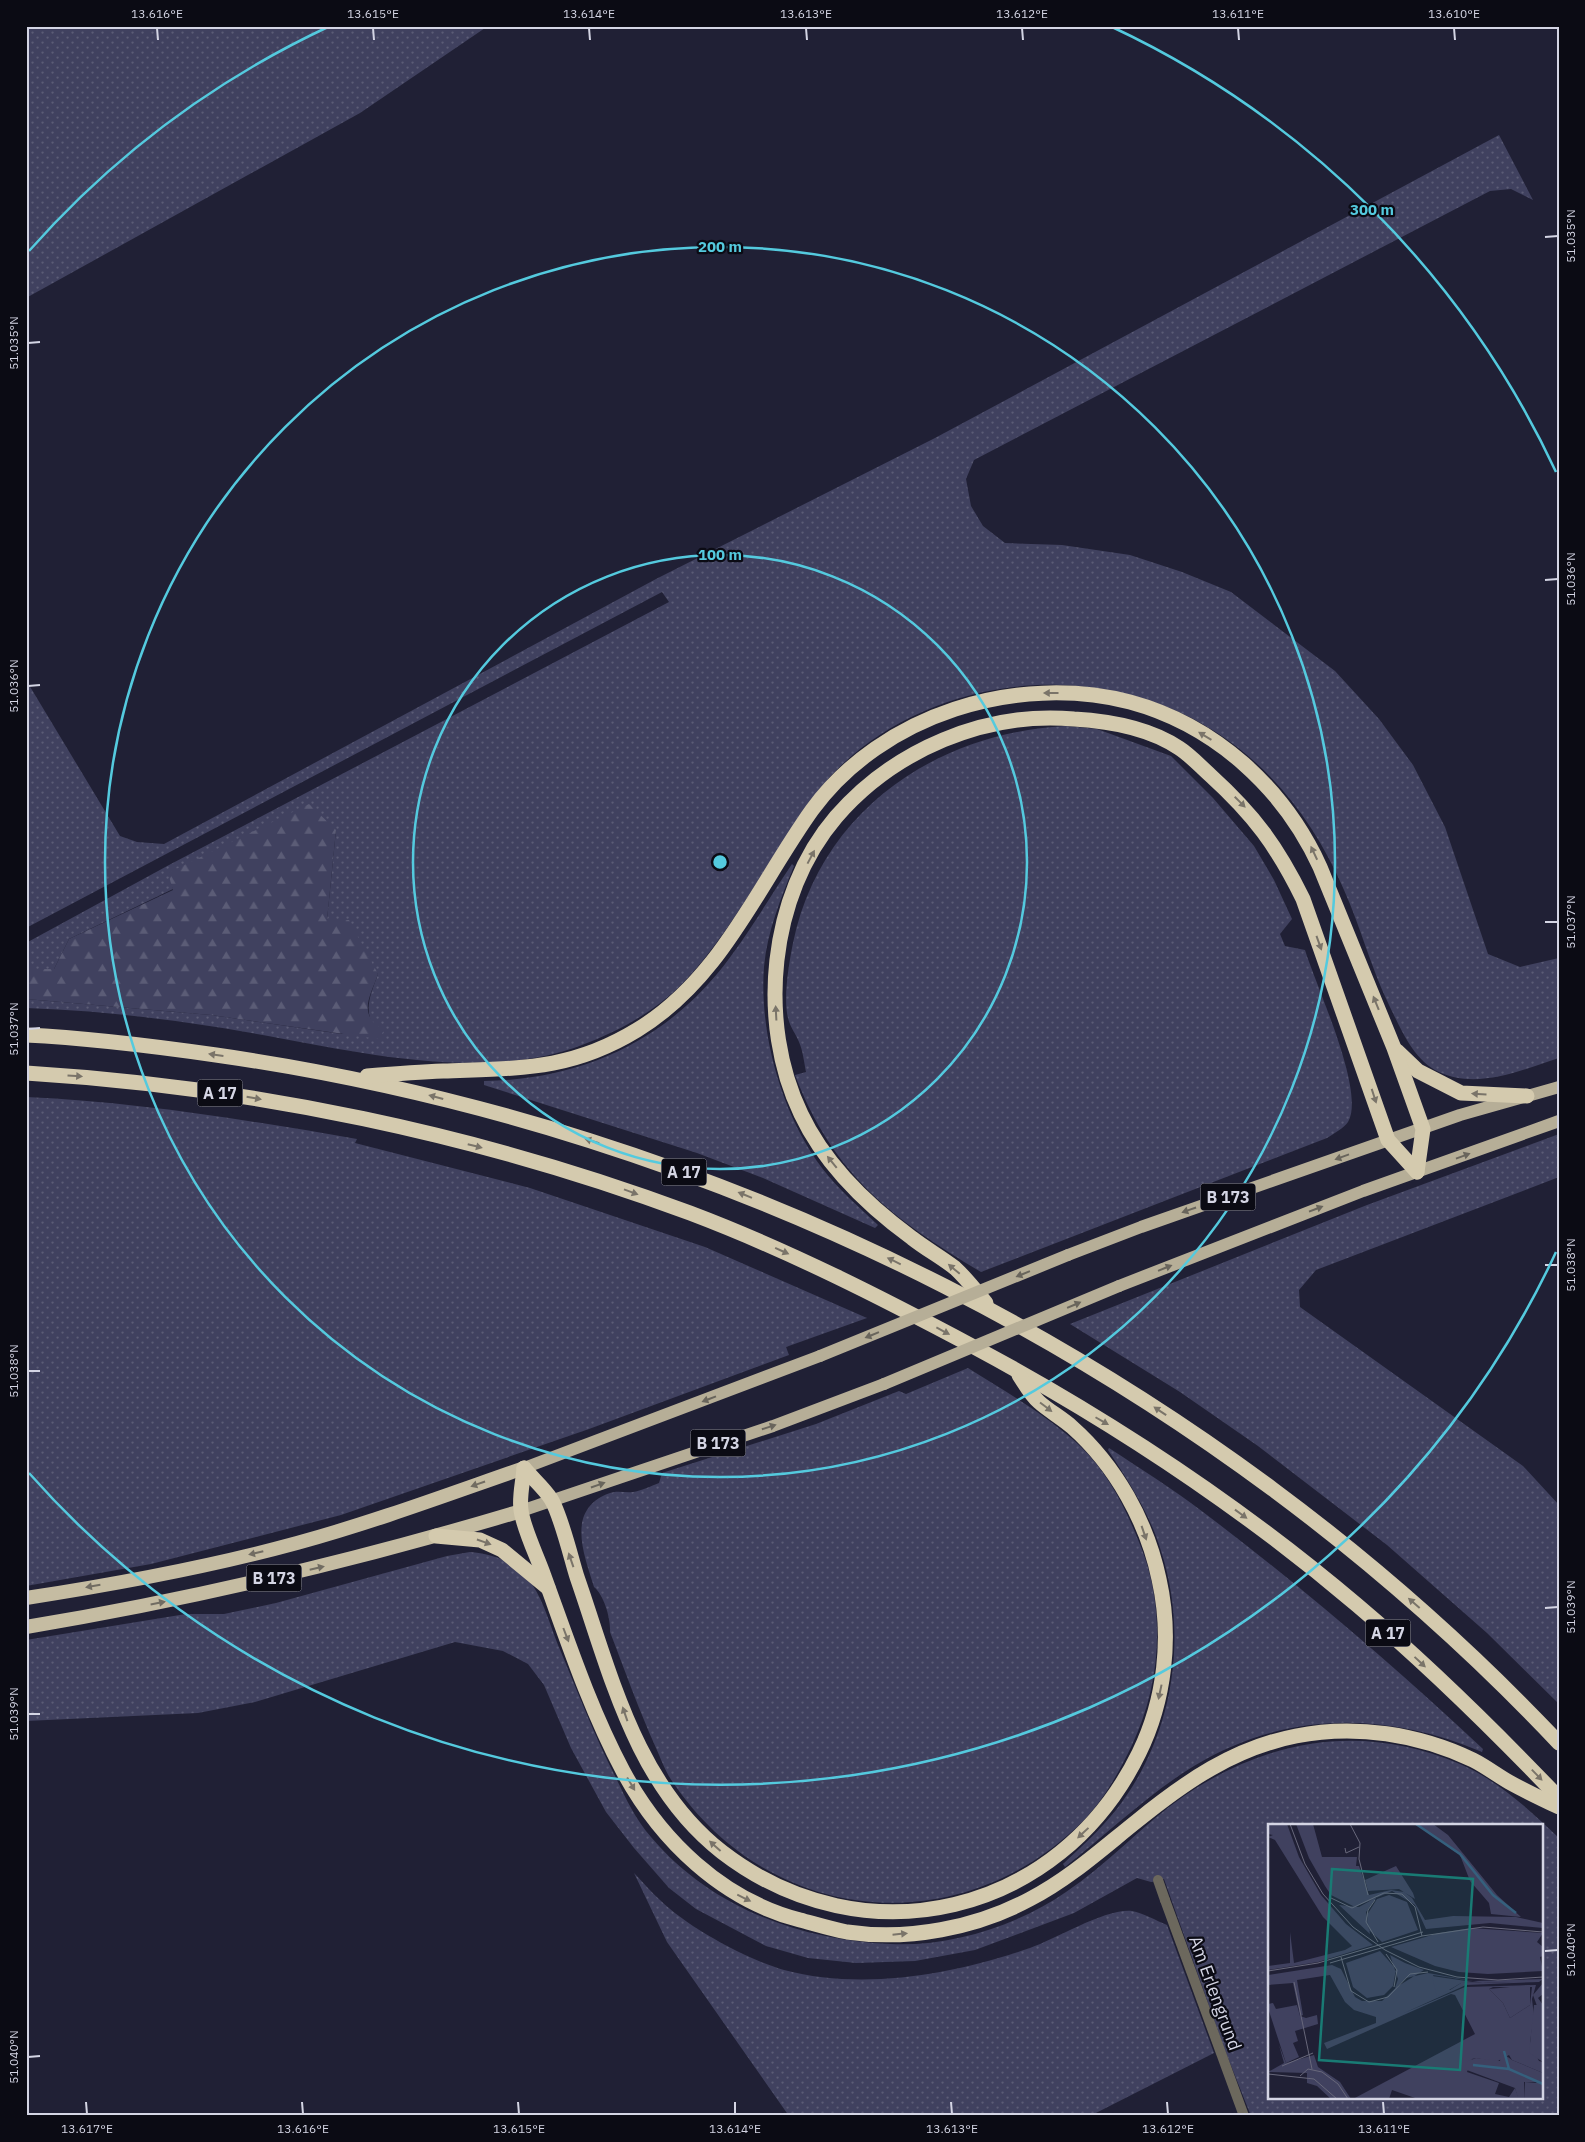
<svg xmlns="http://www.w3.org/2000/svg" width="1585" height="2142" viewBox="0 0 1585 2142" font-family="'IBM Plex Sans',sans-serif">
  <defs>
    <pattern id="grass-dots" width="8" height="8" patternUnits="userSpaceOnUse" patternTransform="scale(1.25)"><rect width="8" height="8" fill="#40415f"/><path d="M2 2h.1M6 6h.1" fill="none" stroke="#5b5c76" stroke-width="1.8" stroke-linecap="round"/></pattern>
    <pattern id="forest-firs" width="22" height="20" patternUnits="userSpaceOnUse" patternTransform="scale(1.25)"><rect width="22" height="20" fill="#40415f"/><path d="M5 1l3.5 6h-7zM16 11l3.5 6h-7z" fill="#5b5c76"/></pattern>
  </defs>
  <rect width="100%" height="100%" fill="#202035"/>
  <g fill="url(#grass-dots)" fill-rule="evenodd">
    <polygon points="26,26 488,26 360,113 26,298"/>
    <path d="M 1499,135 L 1533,200 L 1511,189 L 1490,191 L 974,460 L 966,479 L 971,506 L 983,526 L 1005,543 L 1062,545 L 1130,555 L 1182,572 L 1231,592 L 1335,671 L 1379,719 L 1413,765 L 1445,827 L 1488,954 L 1520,967 L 1559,958 L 1559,1058 C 1522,1070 1477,1090 1439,1072 C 1413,1060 1401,1029 1389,1005 C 1371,968 1361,928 1344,890 C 1292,769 1195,690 1060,685 C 977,682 886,715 829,778 C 810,799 795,824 779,848 C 748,895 719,947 679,987 C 652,1013 617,1032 582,1045 C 473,1087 327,1044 216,1027 C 153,1017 89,1010 26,1008 L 26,999 L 211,1015 L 342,1034 L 372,1023 C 364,1007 372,991 378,974 L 327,920 L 336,830 L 169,873 L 173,889 L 69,939 L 54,969 L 26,969 L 26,943 L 169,865 L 669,602 L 662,592 L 26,928 L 26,680 L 120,836 L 137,842 L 164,844 L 656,579 L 935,438 Z"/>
    <path d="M 1065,726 L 1097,729 L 1171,756 L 1213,798 L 1254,846 L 1274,880 L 1292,919 L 1280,934 L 1285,946 L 1305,950 C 1316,986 1366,1092 1348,1122 C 1344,1128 1333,1134 1327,1138 L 981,1272 C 893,1219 833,1175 795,1075 L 806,1072 C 804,1062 803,1051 799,1042 C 796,1034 790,1027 788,1018 C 783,998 789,963 793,943 C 820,811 936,733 1065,726 Z"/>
    <path d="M 792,864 L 794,866 C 781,898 767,932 764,967 C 759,1034 782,1115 822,1168 C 838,1189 859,1207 878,1225 L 875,1228 L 763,1178 L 697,1153 L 484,1085 L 484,1081 C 575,1080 658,1045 717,974 C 745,940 767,901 792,864 Z"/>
    <path d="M 26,1097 C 138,1102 247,1120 357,1139 L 355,1143 L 530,1188 L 705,1247 L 867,1318 L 786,1347 L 789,1355 L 589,1429 L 341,1515 L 151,1564 L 26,1586 Z"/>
    <polygon points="1559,1134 1559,1177 1316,1270 1299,1290 1300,1307 1523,1466 1559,1505 1559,1704 1487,1633 1387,1545 1258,1446 1180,1392 1070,1324 1367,1205"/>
    <path d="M 968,1368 C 1006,1392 1047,1415 1080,1446 C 1108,1473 1125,1507 1139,1542 C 1166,1606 1162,1682 1132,1745 C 1119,1772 1105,1798 1084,1820 C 961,1944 770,1927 672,1781 C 665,1771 661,1759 656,1748 C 639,1710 625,1671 610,1632 C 611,1619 604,1595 594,1587 C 584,1554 565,1509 610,1493 C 618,1490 625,1493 633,1492 C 641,1491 651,1486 659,1483 L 662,1473 L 816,1424 L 899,1391 L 906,1394 Z"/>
    <path d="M 1109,1448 C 1141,1469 1173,1489 1203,1512 C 1301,1586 1394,1666 1483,1749 L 1482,1752 C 1385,1711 1285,1711 1194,1766 C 1148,1794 1107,1834 1065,1867 L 1063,1864 C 1081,1847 1100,1830 1116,1810 C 1173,1737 1189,1638 1161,1551 C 1150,1514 1129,1482 1108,1450 Z"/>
    <path d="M 470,1552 C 490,1554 513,1560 526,1576 C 542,1595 549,1622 558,1645 C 577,1690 594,1735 616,1778 C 626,1799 636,1820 651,1837 C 711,1908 800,1940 890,1944 C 950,1947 1017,1926 1066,1892 C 1108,1864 1142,1825 1184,1796 C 1269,1738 1364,1723 1460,1764 C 1497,1780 1530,1810 1559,1838 L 1559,2116 L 1251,2116 L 1224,2048 L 1164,1879 L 1151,1882 L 1137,1878 L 1074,1913 L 975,1950 L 915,1961 L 856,1963 L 808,1958 L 766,1946 L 696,1909 L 669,1888 L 634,1848 L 606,1812 L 571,1748 L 544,1685 L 528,1664 L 503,1651 L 455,1642 L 255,1702 L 198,1713 L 26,1721 L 26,1640 L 186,1614 L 224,1614 L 276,1603 L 447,1556 ZM 1269,1826 L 1541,1826 L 1541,2098 L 1269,2098 Z"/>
    <path d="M 634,1873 C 643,1882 651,1892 660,1900 C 687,1927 748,1960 784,1970 C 864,1991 954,1974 1030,1948 C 1056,1939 1106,1908 1132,1911 C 1143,1913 1157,1921 1167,1925 L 1214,2053 L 1090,2116 L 789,2116 L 667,1942 Z"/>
  </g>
  <path fill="url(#forest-firs)" d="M 309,804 L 336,830 L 327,920 L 349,920 L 378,974 C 370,997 357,1015 384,1030 L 379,1039 L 211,1015 L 26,999 L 26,969 L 54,969 L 69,939 L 173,890 L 168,873 Z"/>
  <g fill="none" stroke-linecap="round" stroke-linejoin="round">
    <polyline stroke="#6c685d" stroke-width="10" points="1158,1880 1165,1900"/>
    <polyline stroke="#6c685d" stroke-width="10" points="1165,1900 1244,2116"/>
    <g stroke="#b6ae97" stroke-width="12">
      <polyline points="1068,1255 1141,1227 1460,1115 1559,1087"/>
      <polyline points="1119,1286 1363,1191 1559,1121"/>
      <polyline points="524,1468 820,1356"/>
      <polyline points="521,1511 773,1426 884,1384"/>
    </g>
    <g stroke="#c5bca2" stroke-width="14">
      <path d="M 26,1598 C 117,1584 209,1567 297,1543 C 374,1522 449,1494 524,1468"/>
      <path d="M 26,1627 C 194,1599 358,1560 521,1511"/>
    </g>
    <g stroke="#d4caae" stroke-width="15">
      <path d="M 26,1035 C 90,1038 153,1046 216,1055 C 721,1127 1208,1371 1559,1743"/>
      <polyline points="1397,1051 1418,1071 1461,1093 1527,1096"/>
      <path d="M 26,1073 C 252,1087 478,1134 690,1213 C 788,1250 882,1298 974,1347 C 1110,1420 1239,1505 1357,1605 C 1428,1665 1495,1731 1559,1798"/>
      <path d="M 367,1076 C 392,1074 418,1072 443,1071 C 518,1068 570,1071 637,1030 C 721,979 757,887 812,810 C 882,714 1017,673 1130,702 C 1215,725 1284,788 1320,867 L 1394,1048 L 1423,1129 L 1417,1172"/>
      <path d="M 986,1303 C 976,1291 966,1278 955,1268 C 941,1257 926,1249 912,1238 C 867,1205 825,1165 801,1114 C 757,1023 769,895 836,817 C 894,750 985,711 1074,719 C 1109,721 1149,728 1179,748 C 1190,755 1200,766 1210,775 C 1254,815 1277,846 1303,899 L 1388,1140 L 1417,1172"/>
      <path d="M 524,1468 C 523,1482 519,1497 521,1510 C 523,1528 538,1558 544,1576 C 568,1642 590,1709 623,1771 C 660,1840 722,1900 800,1920 C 815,1924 831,1929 847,1932 C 908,1941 976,1928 1030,1899 C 1069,1879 1103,1848 1137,1821 C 1185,1782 1234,1748 1296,1736 C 1355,1724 1419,1734 1473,1760 C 1485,1766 1497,1775 1509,1782 C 1525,1791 1542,1799 1559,1807"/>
      <path d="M 524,1468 C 532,1478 544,1488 551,1499 C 561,1515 571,1558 577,1577 C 611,1675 636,1785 722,1852 C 865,1962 1060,1915 1139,1753 C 1165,1700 1172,1637 1159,1579 C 1147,1522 1116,1466 1072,1427 C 1062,1418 1049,1411 1039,1402 C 1031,1395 1025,1384 1019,1375"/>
      <polyline points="436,1536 480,1540 502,1550 548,1588"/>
    </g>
    <g stroke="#b6ae97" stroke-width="12">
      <polyline points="820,1356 1068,1255"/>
      <polyline points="884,1384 1119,1286"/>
    </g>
  </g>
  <defs><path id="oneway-solid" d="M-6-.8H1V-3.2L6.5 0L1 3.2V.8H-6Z" transform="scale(1.25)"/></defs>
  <g fill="#7a7469">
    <use href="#oneway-solid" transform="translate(1051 693) rotate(-180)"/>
    <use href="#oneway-solid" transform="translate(1205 736) rotate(-149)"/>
    <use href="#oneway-solid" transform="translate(1240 802) rotate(45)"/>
    <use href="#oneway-solid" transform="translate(1314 853) rotate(-115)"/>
    <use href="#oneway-solid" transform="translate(811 857) rotate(-62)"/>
    <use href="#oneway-solid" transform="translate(1319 943) rotate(70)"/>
    <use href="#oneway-solid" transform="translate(1376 1003) rotate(-112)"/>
    <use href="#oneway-solid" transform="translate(776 1013) rotate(-93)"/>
    <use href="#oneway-solid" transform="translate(216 1055) rotate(-172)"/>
    <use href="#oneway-solid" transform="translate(75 1076) rotate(4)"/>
    <use href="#oneway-solid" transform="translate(1479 1094) rotate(-177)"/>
    <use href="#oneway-solid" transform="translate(1374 1096) rotate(72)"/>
    <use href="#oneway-solid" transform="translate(436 1097) rotate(-165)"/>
    <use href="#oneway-solid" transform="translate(254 1098) rotate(10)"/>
    <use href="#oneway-solid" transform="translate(592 1141) rotate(-163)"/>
    <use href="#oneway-solid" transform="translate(475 1146) rotate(14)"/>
    <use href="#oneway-solid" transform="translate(832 1162) rotate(-129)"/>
    <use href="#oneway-solid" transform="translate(631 1192) rotate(20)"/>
    <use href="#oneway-solid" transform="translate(745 1195) rotate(-158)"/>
    <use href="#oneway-solid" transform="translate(782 1251) rotate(24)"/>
    <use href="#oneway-solid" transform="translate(894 1261) rotate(-154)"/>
    <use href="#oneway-solid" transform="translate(954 1269) rotate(-140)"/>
    <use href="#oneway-solid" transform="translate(943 1331) rotate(28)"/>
    <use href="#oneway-solid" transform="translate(1046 1407) rotate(37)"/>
    <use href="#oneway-solid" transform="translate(1160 1411) rotate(-146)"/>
    <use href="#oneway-solid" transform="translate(1102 1421) rotate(30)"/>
    <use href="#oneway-solid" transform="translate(1241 1514) rotate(36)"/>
    <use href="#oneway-solid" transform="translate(1144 1533) rotate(71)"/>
    <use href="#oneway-solid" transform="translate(484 1542) rotate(19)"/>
    <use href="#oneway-solid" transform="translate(571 1560) rotate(-109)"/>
    <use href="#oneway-solid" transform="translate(1414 1603) rotate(-139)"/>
    <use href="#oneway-solid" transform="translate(566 1635) rotate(69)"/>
    <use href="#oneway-solid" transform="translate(1420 1662) rotate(43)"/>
    <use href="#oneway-solid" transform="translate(1160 1692) rotate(102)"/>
    <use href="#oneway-solid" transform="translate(625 1714) rotate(-109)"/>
    <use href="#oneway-solid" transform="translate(1537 1775) rotate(46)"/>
    <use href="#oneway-solid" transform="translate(631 1784) rotate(59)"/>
    <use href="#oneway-solid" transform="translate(1083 1833) rotate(137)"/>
    <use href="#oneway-solid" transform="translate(715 1846) rotate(-138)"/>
    <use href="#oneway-solid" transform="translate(744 1898) rotate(26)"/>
    <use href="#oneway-solid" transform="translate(900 1934) rotate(-6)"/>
  </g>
  <g fill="#69655c">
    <use href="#oneway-solid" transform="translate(1463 1156) rotate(-20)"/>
    <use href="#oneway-solid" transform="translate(1342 1157) rotate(160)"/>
    <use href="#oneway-solid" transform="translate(1316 1209) rotate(-21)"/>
    <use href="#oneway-solid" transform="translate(1189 1210) rotate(161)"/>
    <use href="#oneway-solid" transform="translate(1165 1268) rotate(-22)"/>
    <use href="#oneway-solid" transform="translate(1023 1274) rotate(158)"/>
    <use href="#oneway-solid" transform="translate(1074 1305) rotate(-23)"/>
    <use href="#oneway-solid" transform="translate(872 1335) rotate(158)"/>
    <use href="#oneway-solid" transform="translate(709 1399) rotate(159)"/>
    <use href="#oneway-solid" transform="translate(769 1427) rotate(-18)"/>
    <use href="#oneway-solid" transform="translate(598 1485) rotate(-19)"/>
  </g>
  <g fill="#716c62">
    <use href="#oneway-solid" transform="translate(478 1484) rotate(161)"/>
    <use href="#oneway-solid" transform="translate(256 1553) rotate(167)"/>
    <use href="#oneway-solid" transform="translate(317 1568) rotate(-13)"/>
    <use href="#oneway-solid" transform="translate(93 1586) rotate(170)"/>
    <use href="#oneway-solid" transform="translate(158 1603) rotate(-11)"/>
  </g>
  <path fill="none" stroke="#d4d5e4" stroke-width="2" d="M 157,28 L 158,40M 373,28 L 374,40M 589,28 L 590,40M 806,28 L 807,40M 1022,28 L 1023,40M 1238,28 L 1239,40M 1454,28 L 1455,40M 1545,237 L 1558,236M 28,343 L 40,342M 1545,580 L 1558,579M 28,686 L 40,685M 1545,922 L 1558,922M 28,1029 L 40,1028M 1545,1265 L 1558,1265M 28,1371 L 40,1371M 1545,1608 L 1558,1607M 28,1714 L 40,1714M 1545,1951 L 1558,1950M 28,2057 L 40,2056M 86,2102 L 87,2114M 302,2102 L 303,2114M 518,2102 L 519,2114M 735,2102 L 735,2114M 951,2102 L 952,2114M 1167,2102 L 1168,2114M 1383,2102 L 1384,2114"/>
  <g fill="none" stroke="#54cade" stroke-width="2.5">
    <circle cx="720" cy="862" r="307"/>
    <circle cx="720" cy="862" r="615"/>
    <path d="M1556 1252A922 922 0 0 1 29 1473M29 251A922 922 0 0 1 330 26M1110 26A922 922 0 0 1 1556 472"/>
  </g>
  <g text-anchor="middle" stroke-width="4.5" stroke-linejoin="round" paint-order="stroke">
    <g fill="#0b0b14" stroke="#9898a6" stroke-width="1">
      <rect x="197.5" y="1079.5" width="45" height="27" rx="4"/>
      <rect x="661.5" y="1158.5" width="45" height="27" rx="4"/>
      <rect x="1200.5" y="1183.5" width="55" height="27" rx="4"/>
      <rect x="690.5" y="1429.5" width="55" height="27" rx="4"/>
      <rect x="246.5" y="1564.5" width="55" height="27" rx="4"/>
      <rect x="1365.5" y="1619.5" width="45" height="27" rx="4"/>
    </g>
    <g font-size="16" font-weight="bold" fill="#d4d5e4">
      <text x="220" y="1099">A 17</text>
      <text x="684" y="1178">A 17</text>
      <text x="1228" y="1203">B 173</text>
      <text x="718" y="1449">B 173</text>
      <text x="274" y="1584">B 173</text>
      <text x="1388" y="1639">A 17</text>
    </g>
    <g font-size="18" fill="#d4d5e4" stroke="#0b0b14">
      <text transform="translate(1215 1993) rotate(70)" y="6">Am Erlengrund</text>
    </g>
  </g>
  <g transform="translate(1268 1824)">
    <rect width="275" height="275" fill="#202035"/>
    <path d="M 0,0 L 19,0 L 31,33 L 53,71 L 78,100 L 105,121 L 50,138 L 0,146 L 0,142 L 22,139 L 22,108 L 26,139 L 77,126 L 84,122 L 55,93 L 7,16 L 0,13 L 5,11 L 0,10 ZM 28,0 L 45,0 L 54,33 L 89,33 L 88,42 L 91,42 L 101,71 L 123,66 L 136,68 L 144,74 L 157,96 L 185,92 L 248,93 L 275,99 L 275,104 L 222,99 L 158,105 L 147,81 L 124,67 L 87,83 L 63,71 L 57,62 L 41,34 ZM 147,0 L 165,0 L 180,11 L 229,71 L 253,93 L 223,90 L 221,79 L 202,57 L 192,31 ZM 128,42 L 145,69 L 147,75 L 131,65 L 100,67 L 97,56 ZM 121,71 L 139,78 L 150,106 L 114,118 L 101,106 L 99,91 L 109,75 ZM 109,73 L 98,88 L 102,110 L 71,81 L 91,83 ZM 203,104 L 275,109 L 269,118 L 275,123 L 275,132 L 272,133 L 275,147 L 220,150 L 191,148 L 167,142 L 123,123 L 171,109 ZM 112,127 L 128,145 L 125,162 L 116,171 L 99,174 L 85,163 L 78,139 ZM 122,131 L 137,139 L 156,146 L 127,164 L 130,155 ZM 64,141 L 73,145 L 87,173 L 94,177 L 114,177 L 138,154 L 160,149 L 205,157 L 275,155 L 271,158 L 198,161 L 136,189 L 197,163 L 268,161 L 264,175 L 266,192 L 262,218 L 271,237 L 275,238 L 275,249 L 244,236 L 241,231 L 228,238 L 208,234 L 204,235 L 199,248 L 231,259 L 227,270 L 241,273 L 247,264 L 251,275 L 150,275 L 124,266 L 121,275 L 85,275 L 207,210 L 187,171 L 183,170 L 59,225 L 56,219 L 108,199 L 108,193 L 86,186 L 77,178 L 62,151 L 29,156 L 35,191 L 32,192 L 25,159 L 0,161 L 0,151 ZM 165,151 L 217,159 L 247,158 L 193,159 L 182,166 L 169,162 ZM 225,163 L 264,163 L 262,181 L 242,194 L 235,179 L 221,165 ZM 275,159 L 275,170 L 270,174 L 275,181 L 269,182 L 265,171 ZM 11,221 L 18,239 L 46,231 L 50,243 L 72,258 L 83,275 L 63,275 L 49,262 L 39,259 L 39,249 L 0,248 L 16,239 ZM 267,256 L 275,258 L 275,275 L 256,275 L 257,258 L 269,259 Z" fill="#40415f" fill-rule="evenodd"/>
    <path d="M 164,152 L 205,158 L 247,158 L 193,159 L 169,173 ZM 262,161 L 262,181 L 242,194 L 235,179 L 221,165 ZM 266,181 L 275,181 L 275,238 L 261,229 ZM 233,228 L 244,236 L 275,249 L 275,258 L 256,258 L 256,275 L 250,274 L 247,264 L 196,245 L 200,237 L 208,234 L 232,237 Z" fill="#40415f"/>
    <path d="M 5,179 L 8,185 L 29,181 L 32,192 L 38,194 L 49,191 L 50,200 L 27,207 L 30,217 L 25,219 L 31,233 L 18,239 L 0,184 L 0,180 Z" fill="#40415f"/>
    <path fill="none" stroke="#35607d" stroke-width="2.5" d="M 148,0 L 192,30 L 225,71 L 248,89M 236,227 L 241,245M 205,241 L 241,245 L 275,260"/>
    <path fill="none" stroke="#68687b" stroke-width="1" d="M 22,0 L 37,40 L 55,70 L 85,103 L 117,126 L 151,143 L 189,153 L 230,156 L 275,153M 82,0 L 92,19 L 91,35 L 100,71M 77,24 L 78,29 L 91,23M 63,74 L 84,84 L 116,69 L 134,70 L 147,83 L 154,112M 107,76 L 100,86 L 98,98 L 110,118M 154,112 L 215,103 L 275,108M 118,130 L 129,146 L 126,163M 73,133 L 83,167 L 101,178 L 120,173 L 142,150 L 160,148M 62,139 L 154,112M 0,147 L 50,139 L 155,108M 26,158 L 44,245M 14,242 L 45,229M 0,250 L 46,255 L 69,275M 32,252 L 40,245 L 54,248 L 70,260 L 80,275"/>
    <path fill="#197b74" fill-opacity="0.15" stroke="#197b74" stroke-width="2.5" d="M 64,45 L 205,55 L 192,246 L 51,236 Z"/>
    <rect width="275" height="275" fill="none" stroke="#d4d5e4" stroke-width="2.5"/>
  </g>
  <circle cx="720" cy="862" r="8" fill="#54cade" stroke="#0b0b14" stroke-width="2.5"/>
  <g font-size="15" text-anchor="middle" font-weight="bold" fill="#54cade" stroke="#0b0b14" stroke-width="4.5" stroke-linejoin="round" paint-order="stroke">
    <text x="1372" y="215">300 m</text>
    <text x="720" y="252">200 m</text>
    <text x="720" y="560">100 m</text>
  </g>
  <rect width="1585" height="2142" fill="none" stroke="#0b0b14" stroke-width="55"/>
  <rect x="28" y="28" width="1530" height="2086" fill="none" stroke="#d4d5e4" stroke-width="2"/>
  <g font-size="12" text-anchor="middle" fill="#d4d5e4">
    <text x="157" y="18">13.616°E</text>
    <text x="373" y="18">13.615°E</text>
    <text x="589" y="18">13.614°E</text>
    <text x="806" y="18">13.613°E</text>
    <text x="1022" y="18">13.612°E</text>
    <text x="1238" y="18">13.611°E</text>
    <text x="1454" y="18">13.610°E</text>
    <text transform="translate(1571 236) rotate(-90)" y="4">51.035°N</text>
    <text transform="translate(14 343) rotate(-90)" y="4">51.035°N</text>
    <text transform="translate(1571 579) rotate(-90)" y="4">51.036°N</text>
    <text transform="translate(14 686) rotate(-90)" y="4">51.036°N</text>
    <text transform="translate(1571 922) rotate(-90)" y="4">51.037°N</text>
    <text transform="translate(14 1029) rotate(-90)" y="4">51.037°N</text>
    <text transform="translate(1571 1265) rotate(-90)" y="4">51.038°N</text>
    <text transform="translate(14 1371) rotate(-90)" y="4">51.038°N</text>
    <text transform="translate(1571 1607) rotate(-90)" y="4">51.039°N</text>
    <text transform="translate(14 1714) rotate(-90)" y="4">51.039°N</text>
    <text transform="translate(1571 1950) rotate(-90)" y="4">51.040°N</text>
    <text transform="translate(14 2057) rotate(-90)" y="4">51.040°N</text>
    <text x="87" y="2133">13.617°E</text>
    <text x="303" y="2133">13.616°E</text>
    <text x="519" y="2133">13.615°E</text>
    <text x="735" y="2133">13.614°E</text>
    <text x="952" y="2133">13.613°E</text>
    <text x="1168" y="2133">13.612°E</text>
    <text x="1384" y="2133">13.611°E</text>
  </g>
</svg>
